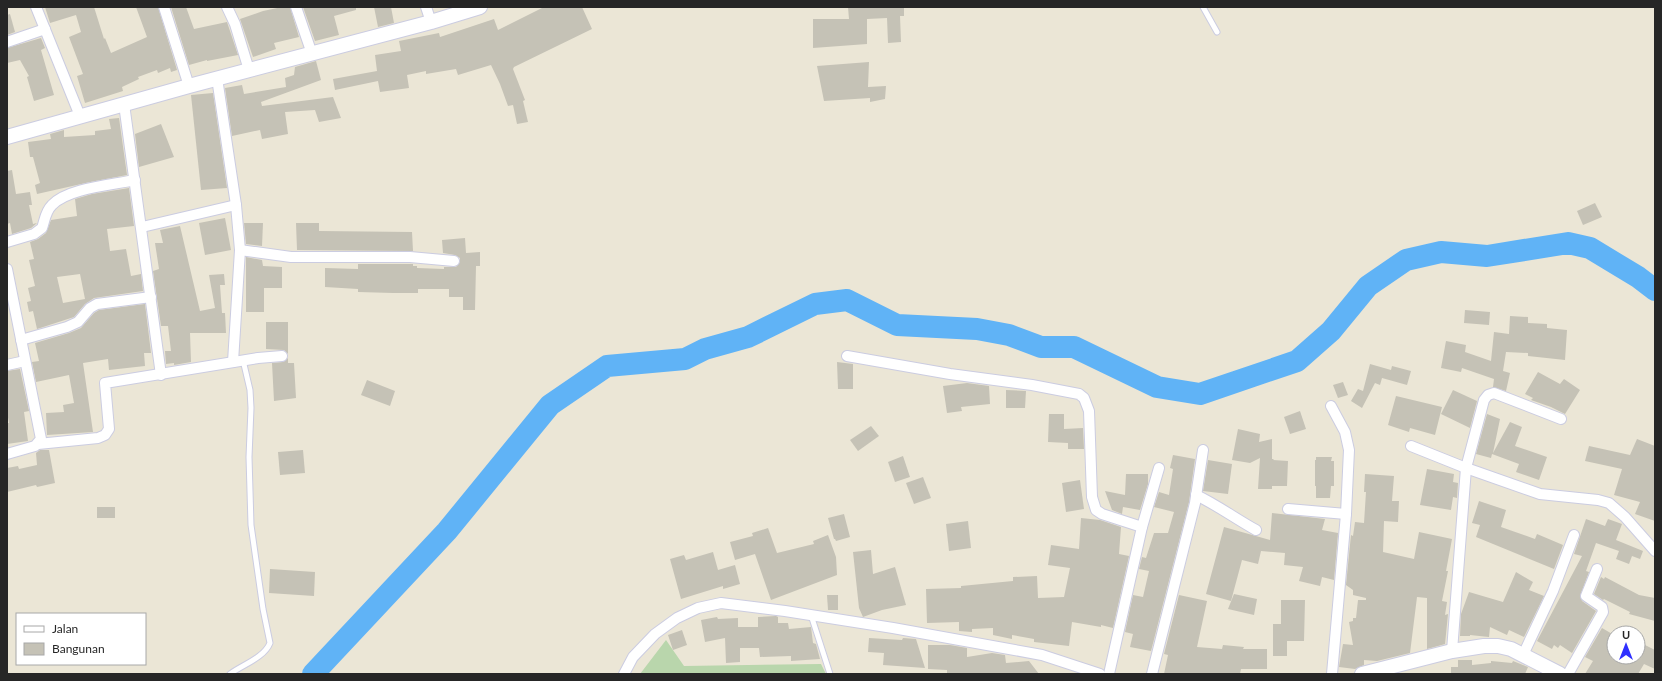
<svg xmlns="http://www.w3.org/2000/svg" width="1662" height="681" viewBox="0 0 1662 681" font-family="Lato,sans-serif">
  <rect width="100%" height="100%" fill="#ebe6d6"/>
  <polygon fill="#b9d6ac" points="666,640 684,666 821,664 826,674 640,674"/>
  <g fill="none" stroke-linecap="round" stroke-linejoin="round">
    <polyline stroke="#60b3f6" stroke-width="22" points="313,674 447,531 550,405 607,366 685,359 705,349 748,337 815,304 847,300 897,325 977,329 1009,335 1041,347 1074,347 1157,387 1200,394 1297,361 1331,331 1368,286 1406,260 1441,252 1487,256 1568,243 1590,248 1638,277 1655,290"/>
  </g>
  <g fill="#c5c2b6" fill-rule="evenodd">
    <polygon points="45,7 94,7 104,39 105,38 111,53 147,37 136,7 158,7 177,70 171,72 170,68 158,73 157,70 138,77 139,79 122,87 123,91 85,103 77,76 83,74 69,37 81,32 76,15 50,23"/>
    <polygon points="171,7 186,7 194,29 227,22 238,55 207,61 207,60 189,65"/>
    <polygon points="282,7 290,7 299,37 274,43 276,49 253,57 240,19 263,11"/>
    <polygon points="303,7 356,7 356,10 334,16 339,35 315,41"/>
    <polygon points="374,7 391,7 394,23 378,27"/>
    <polygon points="544,7 582,7 592,29 514,67 513,69 525,100 523,101 528,122 517,124 513,105 508,106 500,84 491,65 458,75 456,69 426,74 426,71 407,75 409,88 380,92 378,81 335,90 333,79 377,71 375,55 401,51 399,41 439,33 440,37 494,19 498,30"/>
    <polygon points="848,7 904,7 904,16 900,16 901,42 888,43 887,18 867,19 867,44 813,48 813,19 849,19"/>
    <polygon points="10,14 15,32 7,35 7,15"/>
    <polygon points="41,38 45,48 41,50 54,95 34,101 27,77 29,76 20,60 7,63 7,48"/>
    <polygon points="316,61 321,80 261,102 262,106 333,97 341,118 319,122 315,110 285,112 288,134 262,139 260,130 232,136 225,88 242,85 244,94 286,87 285,78 294,75 295,67"/>
    <polygon points="869,62 868,87 886,86 885,99 870,102 870,98 824,101 817,66"/>
    <polygon points="213,93 227,188 201,190 191,95"/>
    <polygon points="119,118 127,175 90,182 37,194 35,185 40,183 33,157 30,157 28,142 51,139 50,134 64,130 64,137 95,135 95,131 111,129 109,119"/>
    <polygon points="161,124 174,157 139,167 135,134"/>
    <polygon points="12,170 16,194 30,192 32,205 29,205 33,224 37,223 31,228 12,234 10,223 7,224 7,171"/>
    <path d="M 129,188 L 134,226 L 107,229 L 110,251 L 126,249 L 131,276 L 141,274 L 143,291 L 94,298 L 85,304 L 74,317 L 37,329 L 33,311 L 29,312 L 27,302 L 31,301 L 28,288 L 35,286 L 29,260 L 34,259 L 30,242 L 38,239 L 46,233 L 51,220 L 77,216 L 75,199 L 92,194 ZM 80,274 L 85,299 L 63,303 L 57,277 Z"/>
    <polygon points="1595,203 1602,217 1583,225 1577,211"/>
    <polygon points="225,218 231,250 205,255 199,223"/>
    <polygon points="244,223 263,223 262,246 246,244"/>
    <polygon points="296,223 319,223 319,231 412,232 413,251 297,250"/>
    <polygon points="180,226 200,311 215,308 209,275 224,274 225,285 220,285 222,313 225,313 226,333 190,333 191,362 174,365 174,363 166,364 165,351 171,351 168,326 161,326 153,271 159,269 155,243 163,243 160,230"/>
    <polygon points="465,238 466,253 480,252 480,266 476,266 475,310 463,310 463,297 449,297 449,289 418,289 418,293 393,293 358,292 358,289 325,287 325,268 358,269 358,264 413,264 413,266 417,266 417,268 444,269 444,267 456,267 460,262 460,258 455,255 443,253 442,240"/>
    <polygon points="246,257 262,260 263,266 282,267 282,288 264,288 264,312 246,312"/>
    <polygon points="145,304 151,353 144,353 145,366 109,370 108,359 83,363 93,432 47,435 46,413 64,412 63,405 74,403 69,375 36,382 32,362 39,361 35,343 69,333 81,328 94,313 99,310"/>
    <polygon points="1465,310 1490,312 1489,325 1464,323"/>
    <polygon points="1510,316 1528,317 1528,323 1547,324 1547,328 1567,330 1565,360 1528,356 1528,353 1506,352 1503,371 1510,373 1506,391 1493,387 1494,379 1462,368 1461,372 1441,368 1446,341 1466,345 1465,352 1491,361 1494,332 1509,334"/>
    <polygon points="266,322 288,322 288,354 284,350 266,349"/>
    <polygon points="288,358 288,363 294,363 296,398 274,401 272,363 283,362"/>
    <polygon points="837,362 853,364 853,389 838,389"/>
    <polygon points="1370,364 1391,370 1392,366 1411,371 1407,385 1382,378 1380,385 1375,383 1362,408 1351,401 1358,389 1363,391"/>
    <polygon points="20,369 29,411 24,412 28,441 7,444 7,423 9,423 7,412 7,371"/>
    <polygon points="1538,372 1560,384 1564,379 1580,390 1565,414 1551,407 1531,400 1533,398 1525,394"/>
    <polygon points="367,380 395,391 390,406 361,395"/>
    <polygon points="1343,382 1348,395 1338,398 1333,385"/>
    <polygon points="967,383 989,386 990,404 961,407 962,411 947,413 943,386"/>
    <polygon points="1006,390 1026,391 1025,408 1006,408"/>
    <polygon points="1453,390 1477,401 1470,428 1441,414"/>
    <polygon points="1396,396 1442,407 1435,435 1410,428 1409,432 1388,425"/>
    <polygon points="1300,411 1306,429 1290,434 1284,417"/>
    <polygon points="1049,414 1064,414 1064,429 1083,428 1084,449 1068,449 1068,443 1048,442"/>
    <polygon points="1487,414 1500,419 1493,453 1510,422 1522,427 1515,446 1547,457 1539,480 1516,472 1519,464 1492,454 1491,458 1476,454"/>
    <polygon points="871,426 879,436 858,451 850,440"/>
    <polygon points="1238,429 1260,434 1259,442 1272,439 1272,459 1274,459 1273,460 1288,461 1287,486 1272,486 1272,489 1258,489 1260,458 1250,463 1232,460"/>
    <polygon points="1637,439 1655,446 1655,521 1635,514 1640,502 1614,495 1622,469 1585,461 1589,446 1630,455"/>
    <polygon points="40,450 49,450 55,483 37,487 36,485 7,492 7,468 18,466 19,469 37,465 36,453"/>
    <polygon points="303,450 305,473 280,475 278,452"/>
    <polygon points="1173,455 1195,459 1189,502 1151,651 1130,647 1133,634 1125,632 1133,595 1143,597 1149,571 1139,569 1142,557 1146,558 1154,533 1168,533 1174,512 1154,507 1159,492 1169,495 1173,469 1170,468"/>
    <polygon points="903,456 910,477 895,482 888,462"/>
    <polygon points="1316,457 1332,457 1331,461 1334,461 1334,486 1331,486 1330,498 1316,498 1316,486 1315,486 1315,460 1316,460"/>
    <polygon points="1208,460 1232,464 1228,494 1203,491"/>
    <polygon points="1427,469 1454,474 1453,482 1458,483 1457,498 1453,497 1451,510 1420,505"/>
    <polygon points="1126,474 1148,474 1148,484 1140,510 1123,507 1122,514 1112,510 1105,491 1125,495"/>
    <polygon points="1365,474 1394,476 1392,501 1399,501 1398,522 1384,521 1383,552 1414,559 1419,532 1452,539 1446,571 1448,571 1442,601 1447,602 1445,615 1448,614 1445,644 1427,649 1427,598 1417,597 1410,653 1377,661 1364,660 1364,665 1355,669 1339,667 1343,644 1353,645 1349,622 1353,621 1353,618 1356,618 1358,600 1366,600 1366,598 1353,595 1353,590 1346,585 1351,535 1353,536 1355,522 1364,523 1366,492 1364,492"/>
    <polygon points="923,477 931,498 914,504 906,483"/>
    <polygon points="1080,480 1084,509 1066,512 1062,483"/>
    <polygon points="1479,501 1506,510 1501,527 1535,539 1537,534 1563,545 1554,569 1476,537 1480,525 1472,523"/>
    <rect x="97" y="507" width="18" height="11"/>
    <polygon points="1272,513 1325,519 1322,530 1338,533 1334,580 1322,577 1320,586 1299,581 1303,567 1284,565 1285,553 1261,551 1258,564 1242,560 1231,601 1206,594 1224,527 1270,540"/>
    <polygon points="844,514 850,537 836,541 835,539 834,539 828,518"/>
    <polygon points="1081,518 1100,520 1121,527 1119,554 1129,556 1113,628 1101,625 1101,627 1072,622 1069,646 1034,642 1034,639 1012,635 1012,639 993,635 993,628 972,629 972,632 959,631 959,622 927,623 926,589 961,588 961,586 1013,581 1013,577 1037,576 1038,598 1064,597 1070,568 1048,565 1051,545 1079,549"/>
    <polygon points="1586,519 1605,526 1608,519 1622,524 1616,540 1643,551 1640,559 1632,556 1629,564 1616,559 1619,551 1596,543 1586,571 1589,572 1580,596 1582,601 1596,611 1572,653 1560,645 1558,648 1554,645 1552,649 1537,641 1582,556 1574,554"/>
    <polygon points="968,521 971,548 949,551 946,524"/>
    <polygon points="768,528 777,553 814,544 813,541 828,535 836,557 837,575 771,600 755,554 735,560 730,542 753,536 752,533"/>
    <polygon points="871,550 873,574 895,567 906,605 882,610 863,617 859,608 853,552"/>
    <polygon points="713,552 718,570 735,565 740,584 723,589 723,586 681,599 670,559 684,555 686,560"/>
    <polygon points="270,569 315,572 314,596 269,593"/>
    <polygon points="1516,572 1533,582 1529,590 1544,596 1524,637 1509,630 1507,635 1490,627 1489,637 1470,635 1470,636 1460,636 1461,614 1469,592 1503,602"/>
    <polygon points="1601,577 1604,579 1605,577 1639,595 1655,598 1655,621 1629,614 1630,612 1604,599 1603,600 1594,594"/>
    <polygon points="1234,594 1257,599 1254,615 1228,609"/>
    <polygon points="827,595 838,595 838,610 828,610"/>
    <polygon points="1179,595 1207,601 1197,647 1222,649 1223,645 1244,647 1243,649 1267,649 1267,669 1241,669 1240,674 1164,674 1168,655 1164,654"/>
    <polygon points="1281,600 1305,600 1304,641 1287,641 1287,656 1273,656 1273,624 1281,624"/>
    <polygon points="776,616 778,617 778,623 788,623 789,629 811,627 813,643 816,644 820,659 791,661 791,656 760,657 759,648 740,648 740,662 726,663 725,638 705,642 701,620 717,617 718,619 738,618 738,627 758,627 758,617"/>
    <polygon points="1602,628 1614,635 1614,657 1638,657 1638,644 1642,646 1643,644 1655,650 1655,669 1644,664 1638,674 1585,674 1593,661 1585,657"/>
    <polygon points="682,630 687,645 673,650 668,635"/>
    <polygon points="869,638 902,640 903,638 916,639 925,668 883,665 884,653 868,652"/>
    <polygon points="928,645 950,645 967,648 967,657 992,653 1005,655 1006,663 1029,661 1039,674 947,674 947,670 928,669"/>
    <polygon points="1458,660 1472,660 1472,665 1491,663 1491,661 1512,663 1513,661 1528,667 1525,674 1451,674 1451,667 1458,667"/>
  </g>
  <g fill="none" stroke-linecap="round" stroke-linejoin="round">
    <g stroke="#cbcce1" stroke-width="7">
      <g id="lane">
        <polyline points="1203,7 1217,32"/>
        <polyline points="811,615 830,674"/>
        <path d="M 230,674 C 242,665 264,658 270,643 L 263,609 L 251,525 L 249,457 L 251,408 L 250,390 L 243,360"/>
      </g>
    </g>
    <g stroke="#cbcce1" stroke-width="12">
      <g id="street">
        <polyline points="36,7 80,116"/>
        <polyline points="164,7 189,86"/>
        <polyline points="227,7 235,24 249,70"/>
        <polyline points="296,7 312,54"/>
        <polyline points="426,7 431,22"/>
        <polyline points="7,42 45,29"/>
        <polyline points="217,78 236,205 240,250 233,362"/>
        <polyline points="124,104 161,375"/>
        <polyline points="142,227 236,205"/>
        <path d="M 7,242 L 34,234 L 42,228 C 45,220 45,212 52,205 C 68,188 112,185 135,180"/>
        <polyline points="240,250 291,257 410,257 454,261"/>
        <polyline points="7,269 41,439 35,446 7,454"/>
        <polyline points="21,340 67,327 78,322 90,308 97,304 151,297"/>
        <polyline points="847,356 950,374 1032,385 1079,394 1084,398 1089,411 1092,497 1096,510 1102,514 1142,527"/>
        <polyline points="7,365 25,361"/>
        <polyline points="1331,406 1345,432 1349,450 1346,514 1332,674"/>
        <polyline points="38,444 98,438 105,435 109,429 105,383 258,358 282,356"/>
        <polyline points="1411,446 1466,468 1540,494 1598,500 1609,503 1625,517 1655,551"/>
        <path d="M 1196,495 C 1217,505 1236,519 1256,530"/>
        <polyline points="1288,509 1346,514"/>
        <polyline points="1452,651 1466,468 1484,400 1488,395 1494,393 1561,419"/>
        <polyline points="1523,655 1553,591 1574,535"/>
        <polyline points="624,674 633,657 655,634 677,618 698,608 721,603 785,611 893,628 1042,655 1100,674"/>
        <polyline points="1109,674 1142,527 1159,468"/>
        <polyline points="1152,674 1195,503 1203,450"/>
        <polyline points="1568,674 1603,612 1602,607 1586,596 1597,569"/>
      </g>
    </g>
    <g stroke="#cbcce1" stroke-width="16">
      <g id="secondary">
        <polyline points="7,137 189,86 431,22 480,7"/>
        <polyline points="1362,674 1452,651 1484,646 1498,646 1511,649 1560,674"/>
      </g>
    </g>
    <use href="#lane" stroke="#fff" stroke-width="5"/>
    <use href="#street" stroke="#fff" stroke-width="10"/>
    <use href="#secondary" stroke="#fff" stroke-width="14"/>
  </g>
  <rect width="1662" height="681" fill="none" stroke="#262626" stroke-width="16"/>
  <rect x="16" y="613" width="130" height="52" fill="#ffffff" stroke="#a8a8a8"/>
  <rect x="24" y="626" width="20" height="6" fill="#ffffff" stroke="#a8a8a8"/>
  <text x="52" y="633" font-size="12" fill="#262626">Jalan</text>
  <rect x="24" y="643" width="20" height="12" fill="#c5c2b6" stroke="#a8a8a8"/>
  <text x="52" y="653" font-size="12" fill="#262626">Bangunan</text>
  <g transform="translate(1626 645)"><circle r="19" fill="#ffffff" stroke="#a8a8a8"/>
  <path d="M0-3L7 15L0 10L-7 15Z" fill="#2f30ff"/>
  <text y="-6" font-size="11" font-weight="bold" text-anchor="middle" fill="#262626">U</text>
  </g>
</svg>
